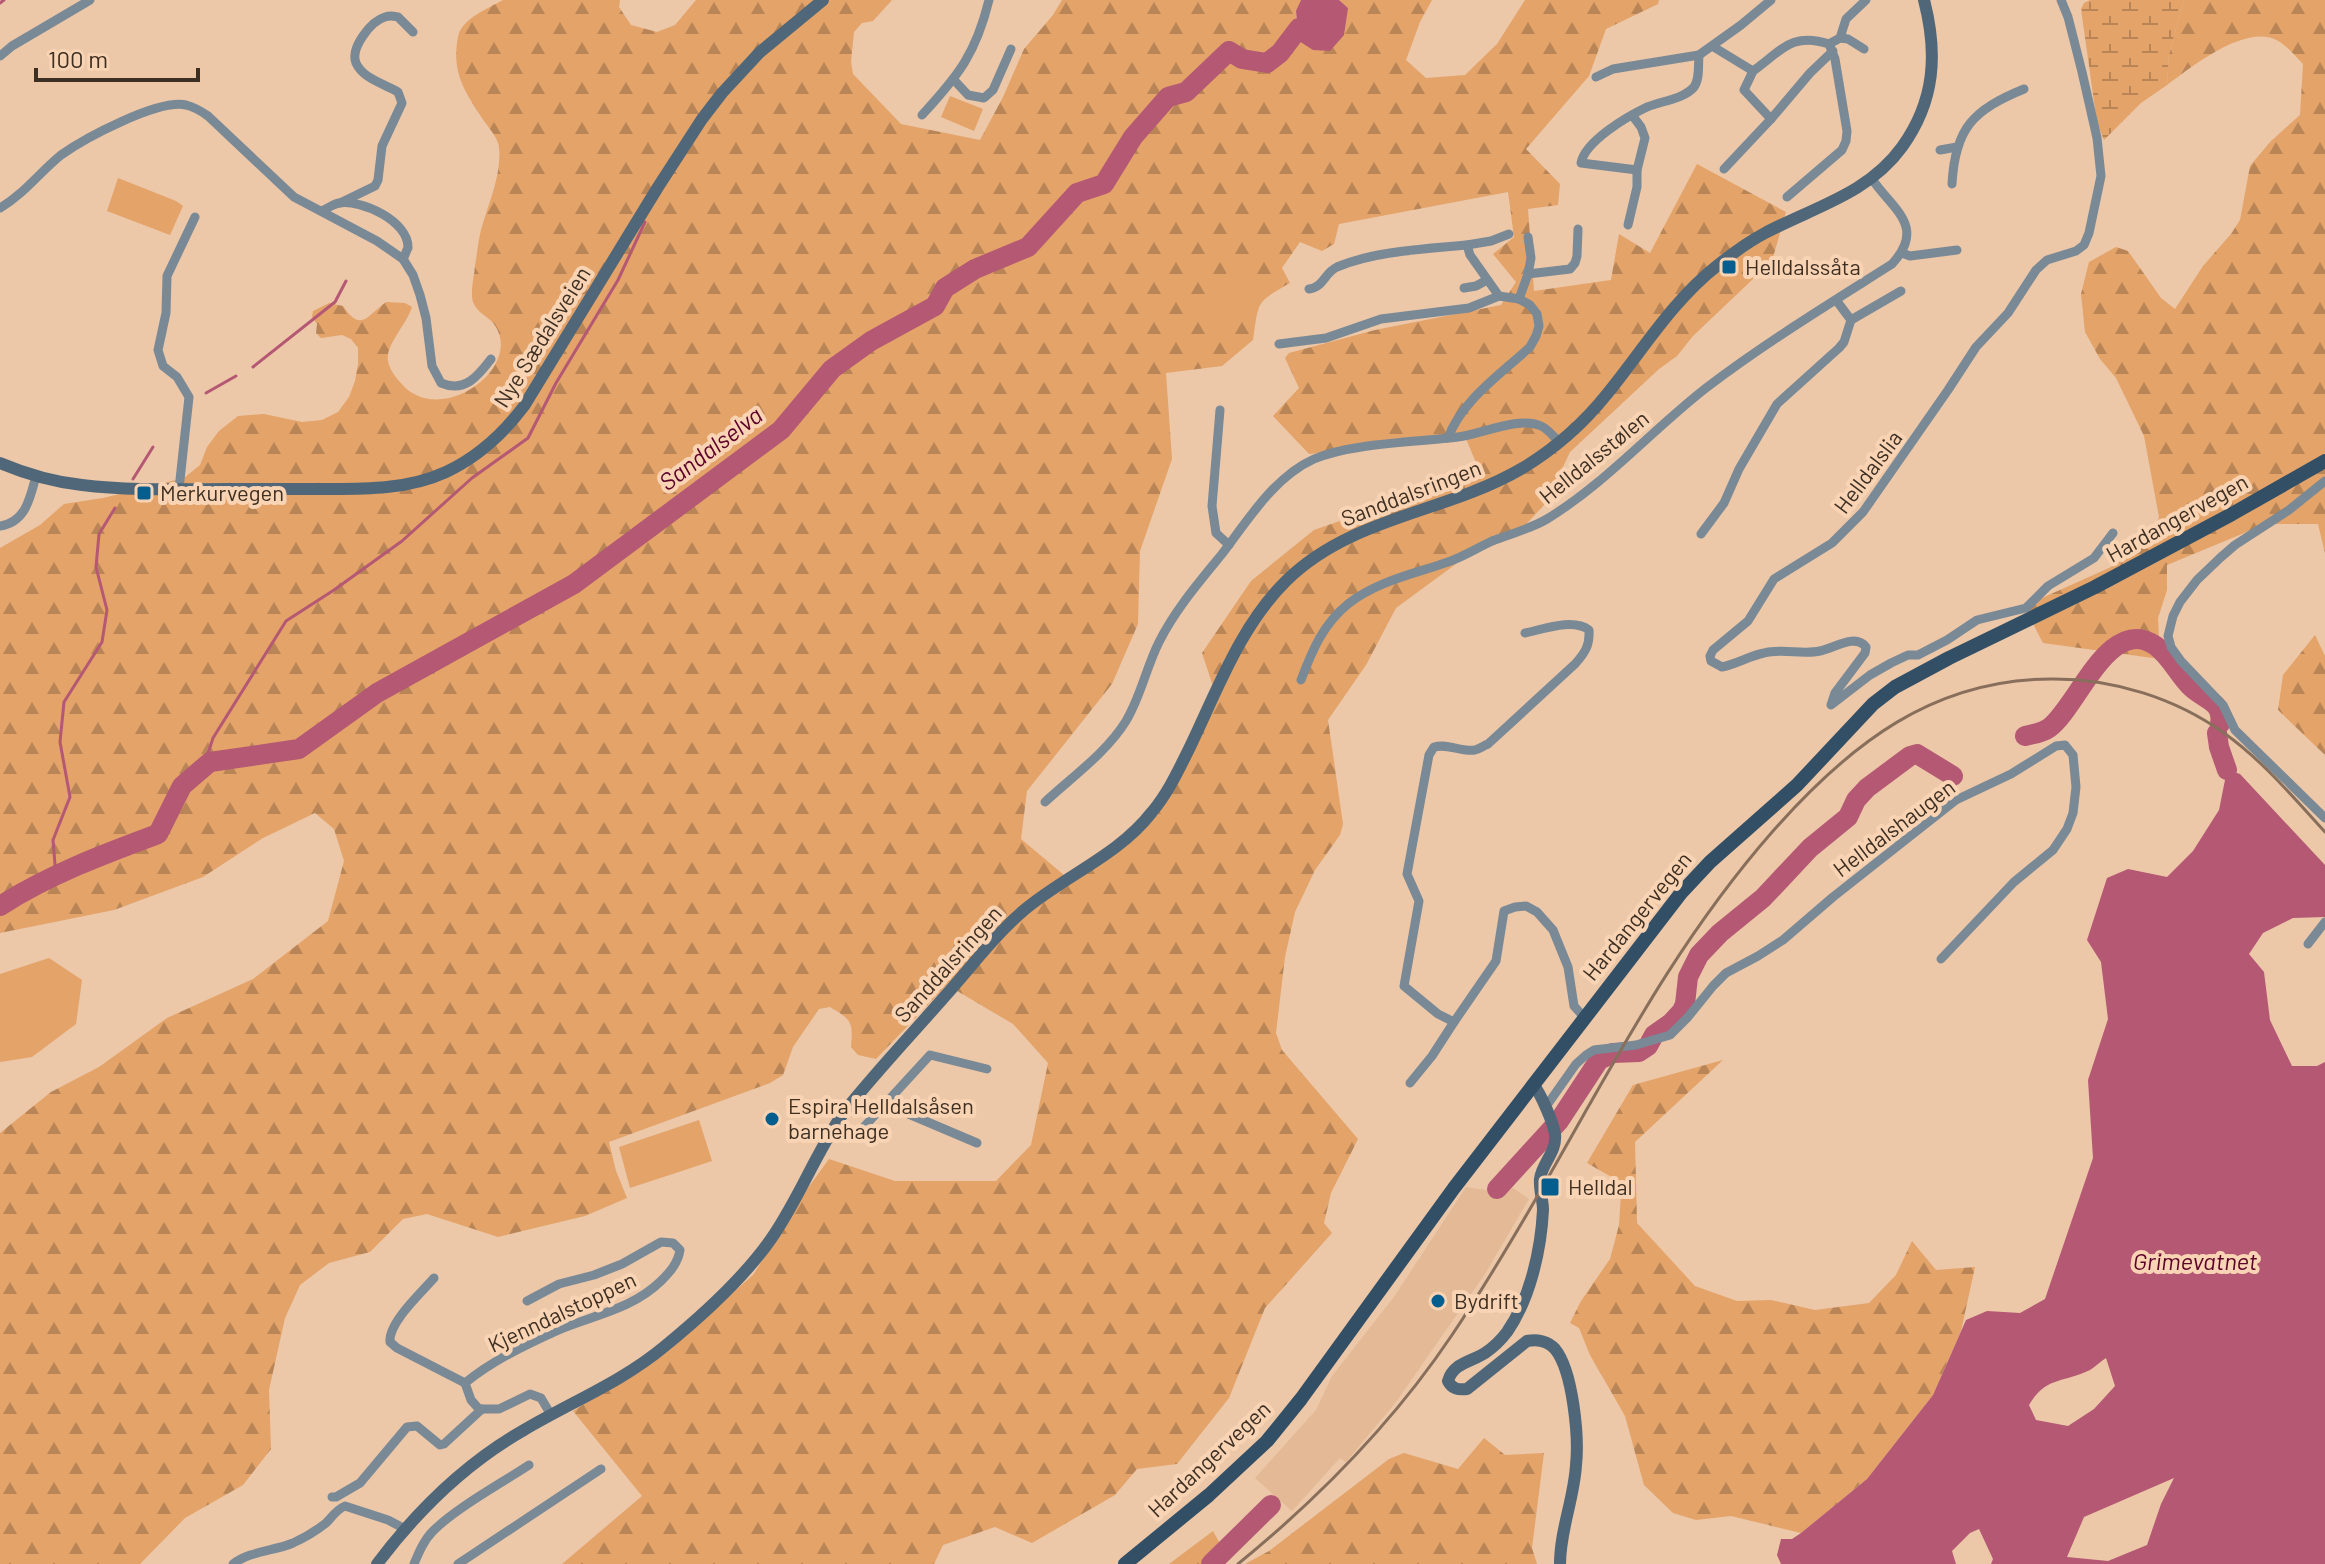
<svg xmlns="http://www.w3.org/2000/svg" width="2325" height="1564" viewBox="0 0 2325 1564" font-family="Barlow,sans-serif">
  <defs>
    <pattern id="forest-firs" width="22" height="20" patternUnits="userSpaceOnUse" patternTransform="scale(2)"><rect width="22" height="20" fill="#e3a369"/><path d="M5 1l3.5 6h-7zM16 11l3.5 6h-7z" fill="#b98556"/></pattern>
    <pattern id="wetland-marsh" width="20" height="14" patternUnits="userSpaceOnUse" patternTransform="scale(2)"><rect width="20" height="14" fill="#e3a369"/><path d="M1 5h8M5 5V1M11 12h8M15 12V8" fill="none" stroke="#b98556"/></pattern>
  </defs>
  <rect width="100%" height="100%" fill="#ecc7a8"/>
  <polygon fill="#e4b995" points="1466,1187 1505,1193 1513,1188 1529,1199 1485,1274 1396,1402 1346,1462 1340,1458 1292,1511 1255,1478 1316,1410 1332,1376 1394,1297"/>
  <g fill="#e3a369">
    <polygon points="950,96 983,109 974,131 941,117"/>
    <polygon points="118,178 176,201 183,206 170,235 107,211"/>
    <polygon points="1233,265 1258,288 1214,336 1189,313"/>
    <polygon points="49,958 82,980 76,1024 32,1057 0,1062 0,974"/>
    <polygon points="699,1120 712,1161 630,1188 619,1147"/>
  </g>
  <g fill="url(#forest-firs)" fill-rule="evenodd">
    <path d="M 503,0 L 620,0 L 619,7 L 631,25 L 657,32 L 675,25 L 696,0 L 892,0 L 873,21 L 862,23 L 854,32 L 851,62 L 853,74 L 901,124 L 980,140 L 1003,97 L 1024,49 L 1053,15 L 1062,0 L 1301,0 L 1296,12 L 1299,41 L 1348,8 L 1339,0 L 1432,0 L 1420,22 L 1406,60 L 1426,78 L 1465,75 L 1497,44 L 1525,0 L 1659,0 L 1658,4 L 1606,29 L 1589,76 L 1526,149 L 1560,184 L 1558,205 L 1528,209 L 1534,291 L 1611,280 L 1619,234 L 1650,253 L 1697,164 L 1786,212 L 1772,261 L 1693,336 L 1677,356 L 1659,369 L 1570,452 L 1546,503 L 1515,536 L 1464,558 L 1396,608 L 1366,665 L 1328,720 L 1343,824 L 1340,835 L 1315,870 L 1295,912 L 1285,957 L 1276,1033 L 1282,1050 L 1358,1139 L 1331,1193 L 1324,1223 L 1332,1233 L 1265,1308 L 1229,1398 L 1177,1464 L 1137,1469 L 1115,1495 L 1032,1543 L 995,1527 L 943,1545 L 934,1564 L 562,1564 L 642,1496 L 573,1411 L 654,1361 L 753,1275 L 805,1192 L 829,1159 L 895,1181 L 996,1181 L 1031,1145 L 1048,1063 L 1013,1024 L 947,985 L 876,1059 L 858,1055 L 851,1047 C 853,1022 852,1020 830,1007 L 819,1009 L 793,1047 L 783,1075 L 770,1083 L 609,1142 L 616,1171 L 627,1198 L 585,1216 L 498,1237 L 427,1214 L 403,1219 L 370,1252 L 329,1263 L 300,1285 L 285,1318 L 269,1390 L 271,1449 L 243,1485 L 185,1518 L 140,1564 L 0,1564 L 0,1133 L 51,1092 L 99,1067 L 167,1018 L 253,979 L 328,921 L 344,861 L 334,829 L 315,813 L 263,838 L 203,877 L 114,910 L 0,933 L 0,548 L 40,525 L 64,504 L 103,498 L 184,478 L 200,465 L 207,447 L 219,431 L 238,416 L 264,414 L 302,422 L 322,420 L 338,412 L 349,397 L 355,381 L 358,364 L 358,348 L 351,339 L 342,335 L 321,338 L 316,333 L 317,324 L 312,317 L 313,311 L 329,303 L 343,306 C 361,333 367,316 386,302 L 405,303 L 412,307 C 407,324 385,345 388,361 C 389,368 395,377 400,382 C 438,430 526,368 494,324 C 488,316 477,313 473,302 C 470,292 474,277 475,266 C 477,254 478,242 481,230 C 488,204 502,175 499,147 C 498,138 489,128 484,121 C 465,92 451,73 458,37 C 461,19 489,8 503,0 ZM 1508,192 L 1514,237 L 1493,254 L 1516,282 L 1501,305 L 1375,330 L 1289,353 L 1285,358 L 1299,388 L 1273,416 L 1309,454 L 1466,439 L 1480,472 L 1314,530 L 1251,581 L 1202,653 L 1213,686 L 1158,812 L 1064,875 L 1021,839 L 1027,791 L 1112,684 L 1138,624 L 1140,551 L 1172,459 L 1166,373 L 1222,366 L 1253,340 C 1259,301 1255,303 1290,283 L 1282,268 L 1300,242 L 1322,251 L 1334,244 L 1339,224 ZM 1233,266 L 1257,289 L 1214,335 L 1190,313 Z"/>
    <path d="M 2184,0 L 2325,0 L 2325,553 L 2318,524 L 2266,524 L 2167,565 L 2167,590 L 2158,618 L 2160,659 L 2043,643 L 2024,606 L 2111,567 L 2153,535 L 2159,517 L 2144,436 L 2116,378 L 2100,359 L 2085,332 L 2081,294 L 2089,262 L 2116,247 L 2128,251 L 2161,298 L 2175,309 L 2203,266 L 2231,234 L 2240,220 L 2250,166 L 2270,142 L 2300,115 L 2303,64 C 2296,57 2288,47 2280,42 C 2248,21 2193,66 2167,85 L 2169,54 Z"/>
    <polygon points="2315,635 2325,656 2325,755 2278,710 2283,675"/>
    <polygon points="1723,1060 1635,1142 1637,1223 1695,1286 1737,1301 1771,1300 1815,1310 1869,1303 1896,1275 1912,1241 1936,1270 1975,1267 1961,1331 1933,1395 1867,1479 1801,1533 1731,1516 1696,1520 1673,1513 1644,1485 1625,1416 1590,1355 1579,1328 1570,1323 1581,1301 1610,1259 1619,1225 1621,1193 1615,1179 1587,1163 1633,1085"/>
    <polygon points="1484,1438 1505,1455 1544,1453 1532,1548 1537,1564 1245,1564 1269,1551 1389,1459 1404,1453 1458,1469"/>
    <polygon points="1213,1531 1224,1551 1226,1564 1169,1564"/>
  </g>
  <polygon fill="url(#wetland-marsh)" points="2090,0 2184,0 2169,54 2167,85 2141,103 2104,140 2097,123 2081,9 2084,3"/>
  <g fill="#b45874" fill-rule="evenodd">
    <polygon points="1301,0 1339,0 1348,8 1344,35 1330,51 1313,50 1299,41 1296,11"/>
    <path d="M 2227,770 L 2240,774 L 2325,865 L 2325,917 L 2293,918 L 2263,933 L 2249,954 L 2264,972 L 2270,1020 L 2292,1066 L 2317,1066 L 2325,1062 L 2325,1564 L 1991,1564 L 1993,1559 L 1979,1529 L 1970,1533 L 1952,1551 L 1956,1564 L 1781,1564 L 1777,1555 L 1781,1539 L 1792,1539 L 1801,1533 L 1867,1479 L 1933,1395 L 1966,1320 L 1987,1311 L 2020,1313 L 2045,1299 L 2093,1158 L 2088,1080 L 2108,1019 L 2101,962 L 2087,940 L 2107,878 L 2128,869 L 2167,877 L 2193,851 L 2219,810 ZM 2106,1358 L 2115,1386 L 2094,1409 L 2068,1426 L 2036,1420 L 2029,1405 C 2046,1376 2064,1383 2090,1370 C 2095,1367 2101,1361 2106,1358 ZM 2174,1478 L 2161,1504 L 2147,1545 L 2108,1561 L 2067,1557 L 2084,1517 Z"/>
  </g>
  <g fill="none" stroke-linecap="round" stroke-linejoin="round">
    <g stroke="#b45874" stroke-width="3">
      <polyline points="0,3 4,0"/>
      <polyline points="253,367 335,302 346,281"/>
      <polyline points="206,393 236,376"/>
      <polyline points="133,479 153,447"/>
      <polyline points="203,769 213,738 286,621 334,590 402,541 472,478 528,438 556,383 618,280 645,222"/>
      <polyline points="56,877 53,840 70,797 60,742 64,702 102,642 107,610 96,567 99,534 115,508"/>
    </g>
    <g stroke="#b45874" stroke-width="20">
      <polyline points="2217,733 2219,747 2227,770"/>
      <path d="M 2025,736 C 2033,734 2042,733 2049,728 C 2078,707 2109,613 2156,646 C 2171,657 2179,676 2192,688 C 2205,700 2224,702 2220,724"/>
      <path d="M 0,906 C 48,875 104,854 158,834 L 182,786 L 210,762 L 299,749 L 377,693 L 574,584 L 781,430 L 832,369 L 871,341 L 935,306 L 945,288 L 975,269 L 1028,247 L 1077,193 L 1104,184 L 1133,137 L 1168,97 L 1186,92 L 1229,51 L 1242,59 L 1267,63 L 1280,53 L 1299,28"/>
      <polyline points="1497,1189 1559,1121 1599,1060 1613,1053 1639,1052 1648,1046 1654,1035 1671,1023 1682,1011 1685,1004 1688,977 1699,955 1720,933 1763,898 1810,848 1848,817 1856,800 1867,788 1910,756 1917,754 1953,776"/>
      <polyline points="1211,1564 1271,1505"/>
    </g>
    <g stroke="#798996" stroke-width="9">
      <path d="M 2061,0 L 2068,17 L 2082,72 L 2097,138 L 2101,176 L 2089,233 L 2084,245 L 2076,251 L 2047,260 L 2036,270 L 2008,313 L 1976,347 L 1948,390 L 1863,512 L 1832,543 L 1774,579 L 1748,621 L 1713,650 L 1710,656 L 1711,661 L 1722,667 C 1737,664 1749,656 1764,653 C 1782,648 1802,655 1820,651 C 1835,648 1855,633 1866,647 L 1865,653 L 1835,693 L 1831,705 L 1870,675 L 1891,663 L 1908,655 L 1918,655 L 1947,640 L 1977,620 L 2026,608 L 2048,586 L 2094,558 L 2113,533"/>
      <polyline points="1840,38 1848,39 1864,49"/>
      <polyline points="1829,44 1840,38 1846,19 1866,0"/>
      <path d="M 1712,46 L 1753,71 C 1782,50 1792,32 1829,44 L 1835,59 L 1847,131 L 1846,141 L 1842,150 L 1787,197"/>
      <polyline points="0,56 12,46 90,0"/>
      <polyline points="1753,71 1744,90 1771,119 1810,73 1833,51"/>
      <polyline points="1596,77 1613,69 1699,55 1741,25 1771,0"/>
      <polyline points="954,80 968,95 984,98 993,90 1011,49"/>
      <path d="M 922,115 C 959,75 976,53 989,0"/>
      <polyline points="1940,150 1957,147"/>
      <polyline points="1724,169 1771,119"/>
      <path d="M 1637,170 L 1581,163 C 1585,141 1628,116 1647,107 C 1661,101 1684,99 1694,87 C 1700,79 1698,65 1699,55"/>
      <path d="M 1952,184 C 1955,128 1973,110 2024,89"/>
      <path d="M 340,203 L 375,186 L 378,180 L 382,146 L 402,103 L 398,92 C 385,84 363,79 356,63 C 350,48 371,21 385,17 C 391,15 393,16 398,17 L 413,32"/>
      <path d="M 0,208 C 24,194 40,172 61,155 C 85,138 158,99 186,105 C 194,107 201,111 208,116 L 294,197 L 377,241 L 403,259 L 413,275 L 420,295 L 426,318 L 432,366 L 441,383 C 465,393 478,376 491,359"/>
      <path d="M 321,211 C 327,209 333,204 339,203 C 361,199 409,221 408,248 C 407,249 404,258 403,259"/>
      <polyline points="1628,225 1637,187 1637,170 1645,138 1641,127 1632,115"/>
      <polyline points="1528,237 1531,258 1528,274"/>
      <polyline points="1467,245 1491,241 1509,234"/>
      <polyline points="1902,253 1910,256 1957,250"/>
      <polyline points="1464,288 1476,286 1487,280"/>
      <path d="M 1309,289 C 1324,287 1324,273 1337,267 C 1375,251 1426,249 1467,245 L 1470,255 L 1499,296"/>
      <polyline points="1519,299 1528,274 1570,269 1575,263 1577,256 1578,229"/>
      <polyline points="1851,320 1901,291"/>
      <path d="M 1279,344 L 1326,338 L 1381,319 L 1469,308 L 1499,296 L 1519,299 L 1530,305 L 1537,314 L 1539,326 L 1536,336 L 1530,347 C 1501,374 1462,400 1448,438"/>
      <polyline points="1220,410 1212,506 1216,533 1229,545"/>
      <polyline points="2325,481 2289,510 2235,545 2220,558 2197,580 2180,602 2173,616 2168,636 2171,647 2181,661 2223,705 2235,730 2325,818"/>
      <polyline points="179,489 189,397 177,377 163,366 158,350 166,313 167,276 195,217"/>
      <path d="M 0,526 C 26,522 30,498 36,476"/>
      <polyline points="1701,534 1724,503 1739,469 1777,404 1839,348 1844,342 1851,320 1836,300"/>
      <path d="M 1525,633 C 1544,629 1573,618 1589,630 C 1590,645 1585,653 1575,664 L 1488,744 C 1483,746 1479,749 1475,750 C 1460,752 1448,743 1434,747 L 1429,755 L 1407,874 L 1419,901 L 1404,986 L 1438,1014 L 1454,1022 L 1496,961 L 1504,911 L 1515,907 L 1526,906 L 1537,912 L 1553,930 L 1568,967 L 1574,1006 L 1584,1017"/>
      <path d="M 1301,680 C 1312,651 1323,624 1348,604 C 1377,581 1414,574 1448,562 C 1463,557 1477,548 1492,541 C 1510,534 1530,529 1547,519 C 1606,483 1652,430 1706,388 C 1765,343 1829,304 1892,264 C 1927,226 1892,209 1872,179"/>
      <path d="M 1045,802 C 1072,777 1107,752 1126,721 C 1141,696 1146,668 1159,642 C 1175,610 1199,582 1222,554 C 1248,520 1274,477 1314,459 C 1351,443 1417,442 1458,437 C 1482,434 1519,416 1541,426 C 1548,429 1553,436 1559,442"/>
      <polyline points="2308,944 2325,922"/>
      <polyline points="1410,1083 1432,1056 1454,1022"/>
      <polyline points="885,1104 977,1143"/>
      <polyline points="1545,1108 1576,1064 1586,1055 1594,1050 1636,1045 1670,1035 1688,1017 1713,986 1726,973 1758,956 1783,940 1833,897 1956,800 2011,774 2056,746 2065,745 2073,755 2076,787 2073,813 2067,829 2053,850 2014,882 1941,959"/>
      <polyline points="835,1125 854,1133 863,1128 930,1055 987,1069"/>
      <path d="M 434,1278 C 421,1293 388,1323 390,1342 L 397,1348 L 465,1383"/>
      <path d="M 527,1301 L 559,1284 L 594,1275 L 622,1264 L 661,1242 L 673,1243 L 680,1250 C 678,1263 670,1272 661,1281 C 631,1310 593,1315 556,1331 C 525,1345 492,1361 465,1383 L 471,1400 L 479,1409 L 499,1409 L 530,1394 L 541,1398 L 551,1415"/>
      <polyline points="332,1497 336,1497 360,1483 407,1427 417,1426 440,1445 444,1444 482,1409"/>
      <path d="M 233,1564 C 250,1551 274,1551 293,1543 C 304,1538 316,1531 326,1523 C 332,1517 336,1510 345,1506 L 388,1520 L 405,1529"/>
      <path d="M 414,1564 C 419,1552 424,1540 433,1531 C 456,1508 500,1484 529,1465"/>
      <polyline points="458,1564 601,1469"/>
    </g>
    <g stroke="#506779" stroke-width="12">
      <path d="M 0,463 C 26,474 54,482 82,485 C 130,491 180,489 229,489 C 257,489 286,489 314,489 C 358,489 405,491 446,472 C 478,457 503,434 524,406 L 658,187 L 702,119 L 722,93 L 760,52 L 823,0"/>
      <path d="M 1533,1084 C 1541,1094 1553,1122 1555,1134 C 1557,1152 1542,1163 1540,1179 C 1539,1189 1543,1200 1543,1210 C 1541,1250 1530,1299 1507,1332 C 1501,1340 1494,1347 1485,1353 C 1471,1362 1453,1363 1448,1381 C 1452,1389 1458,1390 1467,1389 L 1527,1341 C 1537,1339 1548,1341 1555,1349 C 1573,1371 1579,1437 1576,1465 C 1574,1499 1560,1530 1560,1564"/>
      <path d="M 377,1564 C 417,1511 466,1463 524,1430 C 571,1402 622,1382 665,1346 C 703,1315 743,1279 771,1239 C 799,1199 816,1152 844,1112 C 876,1072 912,1034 946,995 C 971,967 994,936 1023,911 C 1064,876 1118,856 1152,812 C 1168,793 1178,771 1189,749 C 1217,691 1240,626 1287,580 C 1351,517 1445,513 1521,469 C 1553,450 1583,424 1607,394 C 1643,350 1672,301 1718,265 C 1733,253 1748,242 1765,233 C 1814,207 1868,194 1902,147 C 1935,101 1938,54 1924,0"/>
    </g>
    <polyline stroke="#334f65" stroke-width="14" points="1125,1564 1209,1495 1267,1441 1301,1399 1454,1188 1681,893 1710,862 1797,785 1873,704 1895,687 1949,658 2095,587 2232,514 2325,461"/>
    <path stroke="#886f5b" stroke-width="3" d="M 1238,1564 C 1320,1497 1393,1423 1452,1335 C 1493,1274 1530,1210 1566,1146 C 1630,1033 1687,929 1773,831 C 1849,745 1933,678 2054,679 C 2114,679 2175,698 2224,733 C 2262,760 2293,797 2325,832"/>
  </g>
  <g fill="#065e8f" stroke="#f9d4b4" stroke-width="3">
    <rect x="1721" y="259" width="16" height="16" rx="4"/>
    <rect x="136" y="485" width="16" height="16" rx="4"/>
    <circle cx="772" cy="1119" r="8"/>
    <rect x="1540" y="1177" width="20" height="20" rx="4"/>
    <circle cx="1438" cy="1301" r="8"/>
  </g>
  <g text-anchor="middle" stroke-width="8" stroke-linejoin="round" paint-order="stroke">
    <g font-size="22" fill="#3e2f23" stroke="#f9d4b4" text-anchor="start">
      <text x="1745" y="275">Helldalssåta</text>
      <text x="160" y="501">Merkurvegen</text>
      <text x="788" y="1114">Espira Helldalsåsen<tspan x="788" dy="25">barnehage</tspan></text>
      <text x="1568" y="1195">Helldal</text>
      <text x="1454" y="1309">Bydrift</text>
    </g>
    <g font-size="22" fill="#3e2f23" stroke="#f9d4b4">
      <text transform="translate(542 337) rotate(-58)" y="8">Nye Sædalsveien</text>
      <text transform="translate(1594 457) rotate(-39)" y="8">Helldalsstølen</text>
      <text transform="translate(1868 472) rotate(-53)" y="8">Helldalslia</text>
      <text transform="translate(1411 493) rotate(-21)" y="8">Sanddalsringen</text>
      <text transform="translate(2177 518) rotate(-29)" y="8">Hardangervegen</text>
      <text transform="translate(1894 828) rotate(-37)" y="8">Helldalshaugen</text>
      <text transform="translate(1637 916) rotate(-51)" y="8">Hardangervegen</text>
      <text transform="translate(948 964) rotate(-48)" y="8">Sanddalsringen</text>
      <text transform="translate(562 1312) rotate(-25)" y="8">Kjenndalstoppen</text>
      <text transform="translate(1209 1459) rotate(-43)" y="8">Hardangervegen</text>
    </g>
    <g font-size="24" font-style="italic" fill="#5c012a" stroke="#f9d4b4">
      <text transform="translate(711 449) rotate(-37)" y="8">Sandalselva</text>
      <text x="2195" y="1270">Grimevatnet</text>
    </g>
  </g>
  <path d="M36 68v12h162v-12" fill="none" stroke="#3e2f23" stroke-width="4"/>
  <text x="48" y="68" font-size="24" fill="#3e2f23" stroke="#f9d4b4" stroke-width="6" paint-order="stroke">100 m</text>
</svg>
